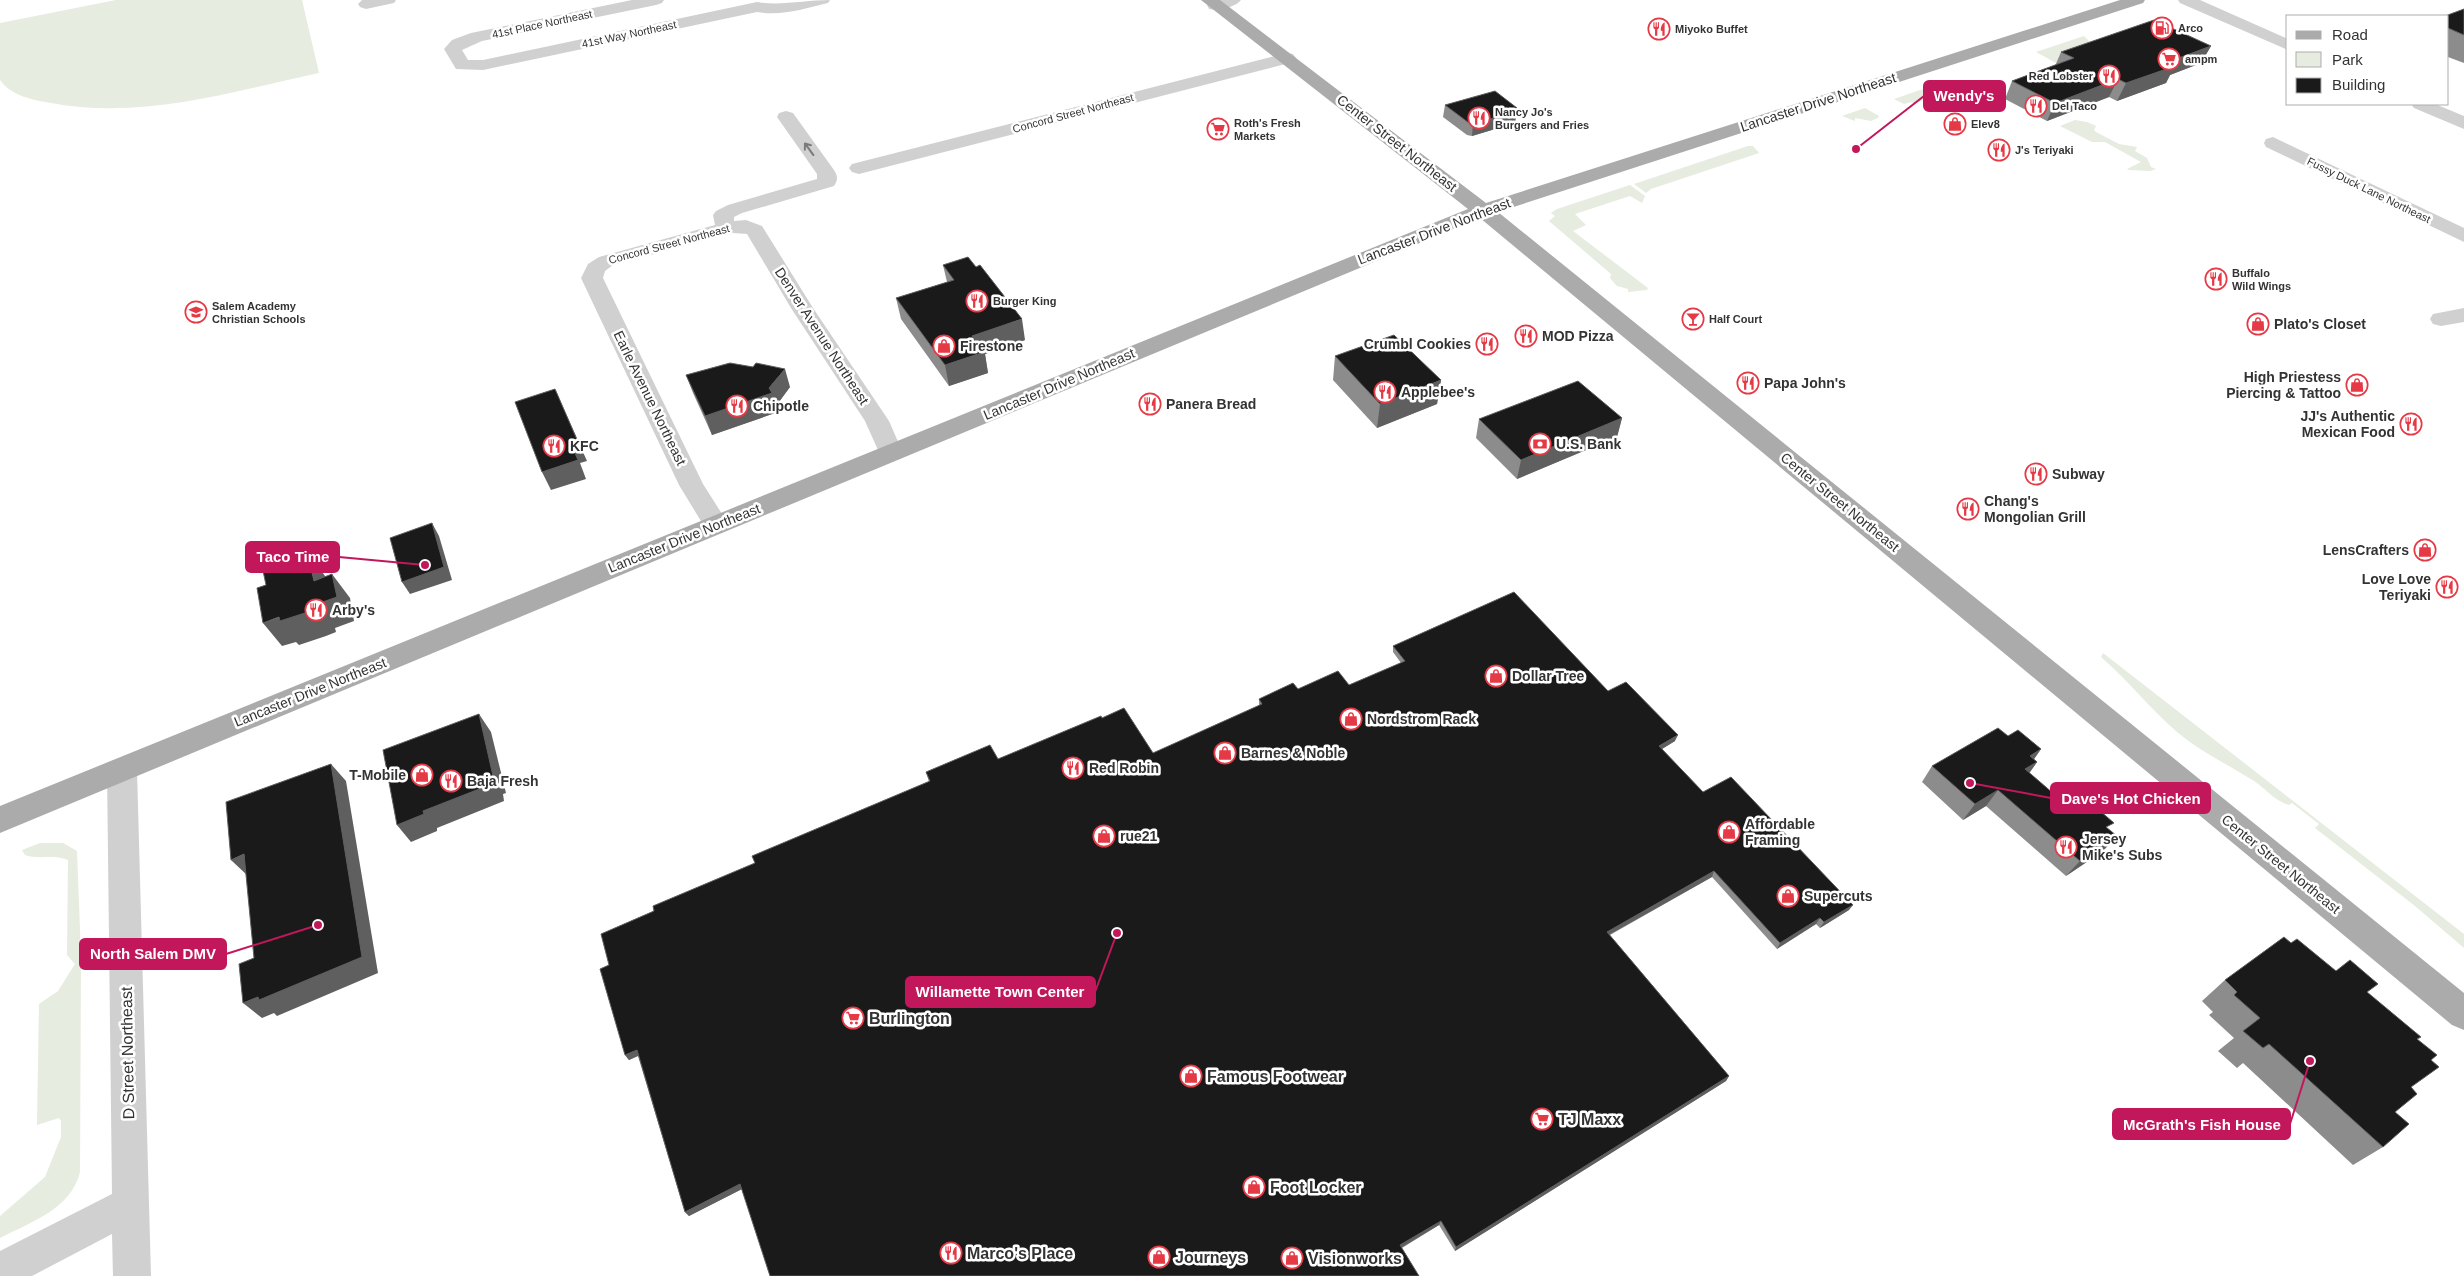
<svg xmlns="http://www.w3.org/2000/svg" width="2464" height="1276" viewBox="0 0 2464 1276" font-family="Arial,sans-serif">
  <rect width="100%" height="100%" fill="#fff"/>
  <g fill="#e6ecdf">
    <path d="M 116,0 L 302,0 L 319,73 C 230,92 142,120 51,103 C 33,100 11,96 0,80 L 0,23 Z"/>
    <polygon points="2084,36 2092,44 2056,63 2036,52"/>
    <polygon points="1923,89 1933,96 1914,104 1911,102 1904,104 1894,99"/>
    <polygon points="1865,108 1879,116 1878,118 1871,121 1855,118 1855,121 1842,116"/>
    <polygon points="2075,120 2087,122 2096,126 2094,130 2096,132 2119,144 2137,147 2135,151 2147,158 2151,167 2156,169 2150,171 2129,170 2127,169 2141,162 2105,142 2092,142 2060,126"/>
    <polygon points="1748,146 1753,146 1759,153 1651,189 1646,193 1634,184"/>
    <polygon points="1630,185 1645,196 1642,203 1630,196 1575,214 1586,225 1573,231 1648,288 1647,290 1628,292 1628,289 1617,286 1610,278 1611,274 1549,221 1555,216 1551,213 1557,209"/>
    <path d="M 2103,653 L 2464,934 L 2464,948 L 2415,906 L 2315,828 L 2319,824 L 2292,803 L 2289,805 C 2275,801 2266,789 2254,781 C 2229,765 2201,752 2177,732 C 2150,709 2128,680 2101,657 Z"/>
    <path d="M 40,843 L 63,843 L 77,851 L 81,955 L 80,1172 C 71,1209 31,1222 0,1238 L 0,1216 L 45,1177 L 61,1137 L 61,1121 L 59,1118 L 37,1125 L 39,1004 L 58,991 L 75,964 L 67,955 L 68,860 C 53,854 39,860 25,855 L 22,850 Z"/>
  </g>
  <g fill="none" stroke-linecap="round" stroke-linejoin="round">
    <g fill="#d0d0d0" fill-rule="evenodd">
      <polygon points="362,0 396,0 394,3 366,9 360,7 358,4"/>
      <path d="M 632,0 L 664,0 L 662,3 L 656,5 L 482,41 L 462,50 L 468,60 L 483,60 L 757,2 C 780,6 806,0 830,0 L 828,3 C 804,9 781,16 757,12 L 483,70 L 456,69 L 444,49 L 452,40 L 471,33 Z"/>
      <path d="M 1215,0 L 1241,0 C 1236,7 1218,11 1209,9 L 1207,5 Z"/>
      <polygon points="2178,0 2200,0 2288,39 2288,50 2180,3"/>
      <polygon points="1287,53 1293,54 1296,58 1293,62 859,174 852,172 849,168 852,164"/>
      <polygon points="2411,104 2435,104 2464,116 2464,129 2414,108"/>
      <path d="M 786,111 L 793,113 L 834,170 C 838,176 838,180 834,186 L 742,213 L 734,217 L 734,221 L 746,220 L 762,226 L 813,308 L 889,421 L 903,453 L 900,459 L 891,461 L 882,459 L 865,421 L 791,308 L 747,234 L 733,233 L 613,265 L 605,271 L 603,278 L 703,484 L 729,525 L 725,531 L 716,534 L 707,531 L 679,485 L 581,278 L 588,264 L 599,257 L 715,225 L 713,215 L 716,211 L 728,205 L 817,179 L 817,174 L 777,117 L 779,113 Z"/>
      <polygon points="2273,137 2464,228 2464,242 2266,147 2264,143 2266,139"/>
      <polygon points="2464,308 2464,322 2441,326 2433,324 2430,319 2433,314"/>
      <polygon points="122,758 133,761 137,770 151,1276 113,1276 112,1234 32,1276 0,1276 0,1251 112,1194 107,770 111,761"/>
    </g>
    <polygon fill="#ababab" fill-rule="evenodd" points="1201,0 1220,0 1486,203 2120,0 2145,0 2143,3 1498,212 2464,993 2464,1030 2452,1025 1480,218 0,833 0,806 1468,209"/>
  </g>
  <g fill="#8c8c8c">
    <polygon points="2464,9 2464,63 2448,57 2448,16"/>
    <polygon points="2211,46 2201,63 2170,75 2166,83 2117,101 2109,97 2047,121 2005,99 2012,81 2055,66 2061,52"/>
    <polygon points="1445,105 1517,108 1515,123 1472,136 1467,135 1443,117"/>
    <polygon points="943,265 1025,340 985,354 988,373 949,386 901,319 896,298 947,282"/>
    <polygon points="1335,356 1441,380 1437,404 1377,428 1333,380"/>
    <polygon points="686,375 790,387 776,406 778,412 712,435 693,393"/>
    <polygon points="1622,418 1617,437 1517,479 1476,438 1479,419"/>
    <polygon points="1393,646 1608,691 1675,741 1662,749 1703,792 1849,910 1820,928 1816,924 1777,949 1712,877 1610,935 1729,1076 1726,1081 1455,1251 1439,1225 1402,1248 742,1189 689,1216 685,1212 638,1056 629,1060 625,1055 609,965 654,911 929,782 926,772 998,759 1102,718 1153,753 1259,706 1259,699 1349,685 1401,663 1393,652"/>
    <polygon points="2008,736 2041,749 2034,759 2037,762 2029,773 2069,807 2108,829 2103,851 2066,876 1986,806 1963,820 1922,782 1932,766"/>
    <polygon points="2291,943 2335,971 2367,992 2417,1039 2431,1060 2411,1087 2395,1112 2383,1147 2353,1165 2243,1063 2237,1068 2218,1051 2234,1038 2209,1015 2213,1012 2202,1001 2225,980"/>
  </g>
  <g fill="#5f5f5f">
    <polygon points="2211,46 2201,63 2170,75 2166,83 2117,101 2126,83 2168,62"/>
    <polygon points="2118,79 2109,97 2047,121 2055,103"/>
    <polygon points="1517,108 1515,123 1472,136 1473,124"/>
    <polygon points="1022,319 1025,340 985,354 988,373 949,386 945,365 972,336"/>
    <polygon points="785,369 790,387 776,406 778,412 712,435 705,416 769,388"/>
    <polygon points="1441,380 1437,404 1377,428 1380,404"/>
    <polygon points="555,389 587,461 580,463 586,479 551,490 542,472 571,444"/>
    <polygon points="1622,418 1617,437 1517,479 1521,460"/>
    <polygon points="432,523 439,536 452,580 410,594 402,582"/>
    <polygon points="307,551 325,576 330,599 332,574 350,598 354,621 335,628 336,632 326,636 299,645 296,642 282,646 263,623 317,604 314,581"/>
    <polygon points="479,714 491,732 506,793 503,794 504,801 437,828 437,831 411,842 397,825 423,811"/>
    <polygon points="1678,735 1675,741 1657,752 1659,746"/>
    <polygon points="2041,749 2030,765 2030,756"/>
    <polygon points="2037,762 2026,778 2025,769"/>
    <polygon points="331,764 346,781 378,973 277,1016 274,1013 262,1018 243,1003 258,997"/>
    <polygon points="1998,790 1986,806 1963,820 1975,804"/>
    <polygon points="2117,836 2103,851 2066,876 2080,861"/>
    <polygon points="244,854 248,876 231,860"/>
    <polygon points="1714,871 1712,877 1605,937 1607,932"/>
    <polygon points="1853,905 1849,910 1820,928 1824,922"/>
    <polygon points="1820,918 1816,924 1777,949 1780,943"/>
    <polygon points="637,1050 640,1055 629,1060 625,1055"/>
    <polygon points="1729,1076 1726,1081 1455,1251 1456,1247"/>
    <polygon points="740,1184 744,1188 689,1216 685,1212"/>
    <polygon points="1441,1221 1439,1225 1399,1249 1400,1245"/>
  </g>
  <g fill="#1a1a1a" stroke="#5f5f5f">
    <polygon points="2464,9 2464,35 2448,28 2448,16 2445,16"/>
    <polygon points="2154,20 2211,46 2168,62 2175,66 2126,83 2118,79 2055,103 2012,81 2074,58 2061,52"/>
    <polygon points="1495,91 1517,108 1514,109 1517,111 1473,124 1469,123 1445,105"/>
    <polygon points="968,257 976,267 980,265 1022,319 972,336 984,352 945,365 896,298 954,280 943,265"/>
    <polygon points="1394,335 1441,380 1380,404 1335,356"/>
    <polygon points="730,363 753,367 756,363 785,369 769,388 772,393 705,416 686,375"/>
    <polygon points="1578,381 1622,418 1521,460 1479,419"/>
    <polygon points="555,389 578,442 571,444 578,460 542,472 515,402"/>
    <polygon points="432,523 444,567 402,582 390,538"/>
    <polygon points="307,551 314,581 332,574 337,597 317,604 318,608 308,612 280,621 279,617 263,623 257,588 266,585 262,566"/>
    <polygon points="1514,592 1608,691 1626,682 1678,735 1659,746 1703,792 1731,777 1853,905 1824,922 1820,918 1780,943 1714,871 1607,932 1729,1076 1456,1247 1441,1221 1400,1245 1419,1276 770,1276 740,1184 685,1212 637,1050 625,1055 600,969 609,965 601,934 654,911 653,906 755,863 752,856 930,781 926,772 990,745 998,759 1101,716 1102,718 1124,708 1153,753 1262,704 1259,699 1293,683 1298,689 1338,671 1349,685 1405,661 1393,646"/>
    <polygon points="479,714 493,776 490,777 492,784 423,811 424,814 397,825 383,750"/>
    <polygon points="1998,728 2008,736 2018,730 2041,749 2030,756 2037,762 2025,769 2069,807 2084,797 2114,823 2106,827 2117,836 2080,861 1998,790 1975,804 1932,766"/>
    <polygon points="331,764 362,957 259,1000 258,997 243,1003 239,964 254,958 244,854 231,860 226,802"/>
    <polygon points="2284,937 2291,943 2297,939 2336,971 2350,960 2378,984 2367,992 2421,1037 2417,1039 2437,1055 2431,1060 2439,1067 2411,1087 2417,1094 2395,1112 2409,1124 2383,1147 2269,1044 2263,1048 2243,1031 2260,1018 2234,995 2237,992 2225,980"/>
  </g>
  <defs><path id="oneway-shaft" d="M-6 0H5M1.5-3L5.5 0L1.5 3" fill="none" stroke-width="1.6" stroke-linecap="round" stroke-linejoin="round" transform="scale(1.25)"/></defs>
  <use stroke="#7a7a7a" href="#oneway-shaft" transform="translate(809 149) rotate(-126)"/>
  <defs>
    <g id="fuel-ring" transform="scale(1.125)"><circle r="9.5" fill="#fff" stroke="#e63946" stroke-width="1.5"/><path d="M-5.5-6h7V0h2V4h1.3V-2.5L3-4.5l.8-.8L6-3V5H2.5V1h-1V6h-7ZM-4.2-4.7v3.2H.2V-4.7Z" fill="#e63946"/></g>
    <g id="restaurant-ring" transform="scale(1.125)"><circle r="9.5" fill="#fff" stroke="#e63946" stroke-width="1.5"/><path d="M-5-6h1v4h1v-4h1v4h1v-4h1v5L-1.5 .5V6h-2V.5L-5-1ZM5-6V6H3V1.5H1.5Q1.5-4 5-6Z" fill="#e63946"/></g>
    <g id="supermarket-ring" transform="scale(1.125)"><circle r="9.5" fill="#fff" stroke="#e63946" stroke-width="1.5"/><path d="M-6-5.5h2.5l.6 2H6L4.5 2H-2.5L-4.4-4H-6ZM-1.5 3.2a1.3 1.3 0 1 0 .1 0ZM3 3.2a1.3 1.3 0 1 0 .1 0Z" fill="#e63946"/></g>
    <g id="shop-ring" transform="scale(1.125)"><circle r="9.5" fill="#fff" stroke="#e63946" stroke-width="1.5"/><path d="M-5-2.5h2.3a2.7 3.5 0 0 1 5.4 0H5L5.5 6h-11ZM-1.5-2.5h3a1.5 2.3 0 0 0-3 0Z" fill="#e63946"/></g>
    <g id="school-ring" transform="scale(1.125)"><circle r="9.5" fill="#fff" stroke="#e63946" stroke-width="1.5"/><path d="M0-5L7-2L0 1L-7-2ZM-4 1L0 2.5L4 1V4Q0 6-4 4Z" fill="#e63946"/></g>
    <g id="bar-ring" transform="scale(1.125)"><circle r="9.5" fill="#fff" stroke="#e63946" stroke-width="1.5"/><path d="M-6-5H6L.8 .8V4.5H3.5V6h-7V4.5H-.8V.8Z" fill="#e63946"/></g>
    <g id="bank-ring" transform="scale(1.125)"><circle r="9.5" fill="#fff" stroke="#e63946" stroke-width="1.5"/><path d="M-6-4H6V4H-6ZM0-2.3a2.3 2.3 0 1 0 0 4.6a2.3 2.3 0 1 0 0-4.6Z" fill="#e63946"/></g>
  </defs>
  <g fill-rule="evenodd">
    <use href="#fuel-ring" x="2162" y="28"/>
    <use href="#restaurant-ring" x="1659" y="29"/>
    <use href="#supermarket-ring" x="2169" y="59"/>
    <use href="#restaurant-ring" x="2109" y="76"/>
    <use href="#restaurant-ring" x="2036" y="106"/>
    <use href="#restaurant-ring" x="1479" y="118"/>
    <use href="#shop-ring" x="1955" y="124"/>
    <use href="#supermarket-ring" x="1218" y="129"/>
    <use href="#restaurant-ring" x="1999" y="150"/>
    <use href="#restaurant-ring" x="2216" y="279"/>
    <use href="#restaurant-ring" x="977" y="301"/>
    <use href="#school-ring" x="196" y="312"/>
    <use href="#bar-ring" x="1693" y="319"/>
    <use href="#shop-ring" x="2258" y="324"/>
    <use href="#restaurant-ring" x="1526" y="336"/>
    <use href="#restaurant-ring" x="1487" y="344"/>
    <use href="#shop-ring" x="944" y="346"/>
    <use href="#restaurant-ring" x="1748" y="383"/>
    <use href="#shop-ring" x="2357" y="385"/>
    <use href="#restaurant-ring" x="1385" y="392"/>
    <use href="#restaurant-ring" x="1150" y="404"/>
    <use href="#restaurant-ring" x="737" y="406"/>
    <use href="#restaurant-ring" x="2411" y="424"/>
    <use href="#bank-ring" x="1540" y="444"/>
    <use href="#restaurant-ring" x="554" y="446"/>
    <use href="#restaurant-ring" x="2036" y="474"/>
    <use href="#restaurant-ring" x="1968" y="509"/>
    <use href="#shop-ring" x="2425" y="550"/>
    <use href="#restaurant-ring" x="2447" y="587"/>
    <use href="#restaurant-ring" x="316" y="610"/>
    <use href="#shop-ring" x="1496" y="676"/>
    <use href="#shop-ring" x="1351" y="719"/>
    <use href="#shop-ring" x="1225" y="753"/>
    <use href="#restaurant-ring" x="1073" y="768"/>
    <use href="#shop-ring" x="422" y="775"/>
    <use href="#restaurant-ring" x="451" y="781"/>
    <use href="#shop-ring" x="1729" y="832"/>
    <use href="#shop-ring" x="1104" y="836"/>
    <use href="#restaurant-ring" x="2066" y="847"/>
    <use href="#shop-ring" x="1788" y="896"/>
    <use href="#supermarket-ring" x="853" y="1018"/>
    <use href="#shop-ring" x="1191" y="1076"/>
    <use href="#supermarket-ring" x="1542" y="1119"/>
    <use href="#shop-ring" x="1254" y="1187"/>
    <use href="#restaurant-ring" x="951" y="1253"/>
    <use href="#shop-ring" x="1159" y="1257"/>
    <use href="#shop-ring" x="1292" y="1258"/>
  </g>
  <g text-anchor="middle" stroke-width="5" stroke-linejoin="round" paint-order="stroke">
    <g font-size="11" fill="#333" stroke="#fff">
      <text transform="translate(542 24) rotate(-12)" y="4">41st Place Northeast</text>
      <text transform="translate(629 34) rotate(-12)" y="4">41st Way Northeast</text>
      <text transform="translate(1073 113) rotate(-15)" y="4">Concord Street Northeast</text>
      <text transform="translate(2369 190) rotate(26)" y="4">Fussy Duck Lane Northeast</text>
      <text transform="translate(669 244) rotate(-15)" y="4">Concord Street Northeast</text>
    </g>
    <g font-size="11" font-weight="bold" fill="#333" stroke="#fff" text-anchor="start">
      <text x="2178" y="32">Arco</text>
      <text x="1675" y="33">Miyoko Buffet</text>
      <text x="2185" y="63">ampm</text>
      <text x="2093" y="80" text-anchor="end">Red Lobster</text>
      <text x="2052" y="110">Del Taco</text>
      <text x="1495" y="116">Nancy Jo's<tspan x="1495" dy="13">Burgers and Fries</tspan></text>
      <text x="1234" y="127">Roth's Fresh<tspan x="1234" dy="13">Markets</tspan></text>
      <text x="1971" y="128">Elev8</text>
      <text x="2015" y="154">J's Teriyaki</text>
      <text x="2232" y="277">Buffalo<tspan x="2232" dy="13">Wild Wings</tspan></text>
      <text x="993" y="305">Burger King</text>
      <text x="212" y="310">Salem Academy<tspan x="212" dy="13">Christian Schools</tspan></text>
      <text x="1709" y="323">Half Court</text>
    </g>
    <g font-size="14" fill="#333" stroke="#fff">
      <text transform="translate(1818 102) rotate(-18)" y="5">Lancaster Drive Northeast</text>
      <text transform="translate(1397 143) rotate(38)" y="5">Center Street Northeast</text>
      <text transform="translate(1434 231) rotate(-21)" y="5">Lancaster Drive Northeast</text>
      <text transform="translate(822 336) rotate(57)" y="5">Denver Avenue Northeast</text>
      <text transform="translate(1059 384) rotate(-23)" y="5">Lancaster Drive Northeast</text>
      <text transform="translate(650 398) rotate(64)" y="5">Earle Avenue Northeast</text>
      <text transform="translate(1840 502) rotate(39)" y="5">Center Street Northeast</text>
      <text transform="translate(684 538) rotate(-22)" y="5">Lancaster Drive Northeast</text>
      <text transform="translate(310 692) rotate(-22)" y="5">Lancaster Drive Northeast</text>
      <text transform="translate(2281 864) rotate(39)" y="5">Center Street Northeast</text>
    </g>
    <g font-size="14" font-weight="bold" fill="#333" stroke="#fff" text-anchor="start">
      <text x="2274" y="329">Plato's Closet</text>
      <text x="1542" y="341">MOD Pizza</text>
      <text x="1471" y="349" text-anchor="end">Crumbl Cookies</text>
      <text x="960" y="351">Firestone</text>
      <text x="2341" y="382" text-anchor="end">High Priestess<tspan x="2341" dy="16">Piercing &amp; Tattoo</tspan></text>
      <text x="1764" y="388">Papa John's</text>
      <text x="1401" y="397">Applebee's</text>
      <text x="1166" y="409">Panera Bread</text>
      <text x="753" y="411">Chipotle</text>
      <text x="2395" y="421" text-anchor="end">JJ's Authentic<tspan x="2395" dy="16">Mexican Food</tspan></text>
      <text x="1556" y="449">U.S. Bank</text>
      <text x="570" y="451">KFC</text>
      <text x="2052" y="479">Subway</text>
      <text x="1984" y="506">Chang's<tspan x="1984" dy="16">Mongolian Grill</tspan></text>
      <text x="2409" y="555" text-anchor="end">LensCrafters</text>
      <text x="2431" y="584" text-anchor="end">Love Love<tspan x="2431" dy="16">Teriyaki</tspan></text>
      <text x="332" y="615">Arby's</text>
      <text x="1512" y="681">Dollar Tree</text>
      <text x="1367" y="724">Nordstrom Rack</text>
      <text x="1241" y="758">Barnes &amp; Noble</text>
      <text x="1089" y="773">Red Robin</text>
      <text x="406" y="780" text-anchor="end">T-Mobile</text>
      <text x="467" y="786">Baja Fresh</text>
      <text x="1745" y="829">Affordable<tspan x="1745" dy="16">Framing</tspan></text>
      <text x="1120" y="841">rue21</text>
      <text x="2082" y="844">Jersey<tspan x="2082" dy="16">Mike's Subs</tspan></text>
      <text x="1804" y="901">Supercuts</text>
    </g>
    <g font-size="16" font-weight="bold" fill="#333" stroke="#fff" text-anchor="start">
      <text x="869" y="1024">Burlington</text>
      <text x="1207" y="1082">Famous Footwear</text>
      <text x="1558" y="1125">TJ Maxx</text>
      <text x="1270" y="1193">Foot Locker</text>
      <text x="967" y="1259">Marco's Place</text>
      <text x="1175" y="1263">Journeys</text>
      <text x="1308" y="1264">Visionworks</text>
    </g>
    <g font-size="16" fill="#333" stroke="#fff">
      <text transform="translate(127 1053) rotate(-91)" y="6">D Street Northeast</text>
    </g>
  </g>
  <path fill="none" stroke="#c2185b" stroke-width="2" d="M1856 149L1924 96M425 565L339 557M1970 783L2051 798M318 925L226 954M1117 933L1095 992M2310 1061L2290 1124"/>
  <g fill="#c2185b" stroke="#fff" stroke-width="2">
    <circle cx="1856" cy="149" r="5"/>
    <circle cx="425" cy="565" r="5"/>
    <circle cx="1970" cy="783" r="5"/>
    <circle cx="318" cy="925" r="5"/>
    <circle cx="1117" cy="933" r="5"/>
    <circle cx="2310" cy="1061" r="5"/>
  </g>
  <g fill="#c2185b" stroke="#c2185b" stroke-width="2">
    <rect x="1924" y="81" width="81" height="30" rx="5"/>
    <rect x="246" y="542" width="93" height="30" rx="5"/>
    <rect x="2051" y="783" width="159" height="30" rx="5"/>
    <rect x="80" y="939" width="146" height="30" rx="5"/>
    <rect x="906" y="977" width="189" height="30" rx="5"/>
    <rect x="2113" y="1109" width="177" height="30" rx="5"/>
  </g>
  <g font-size="15" text-anchor="middle" font-weight="bold" fill="#fff">
    <text x="1964" y="101">Wendy's</text>
    <text x="293" y="562">Taco Time</text>
    <text x="2131" y="804">Dave's Hot Chicken</text>
    <text x="153" y="959">North Salem DMV</text>
    <text x="1000" y="997">Willamette Town Center</text>
    <text x="2202" y="1130">McGrath's Fish House</text>
  </g>
  <rect x="2286" y="15" width="162" height="90" fill="#ffffff" stroke="#adadad"/>
  <rect x="2296" y="31" width="25" height="8" fill="#ababab" stroke="#adadad"/>
  <text x="2332" y="40" font-size="15" fill="#333333">Road</text>
  <rect x="2296" y="52" width="25" height="15" fill="#e6ecdf" stroke="#adadad"/>
  <text x="2332" y="65" font-size="15" fill="#333333">Park</text>
  <rect x="2296" y="78" width="25" height="15" fill="#1a1a1a" stroke="#adadad"/>
  <text x="2332" y="90" font-size="15" fill="#333333">Building</text>
</svg>
